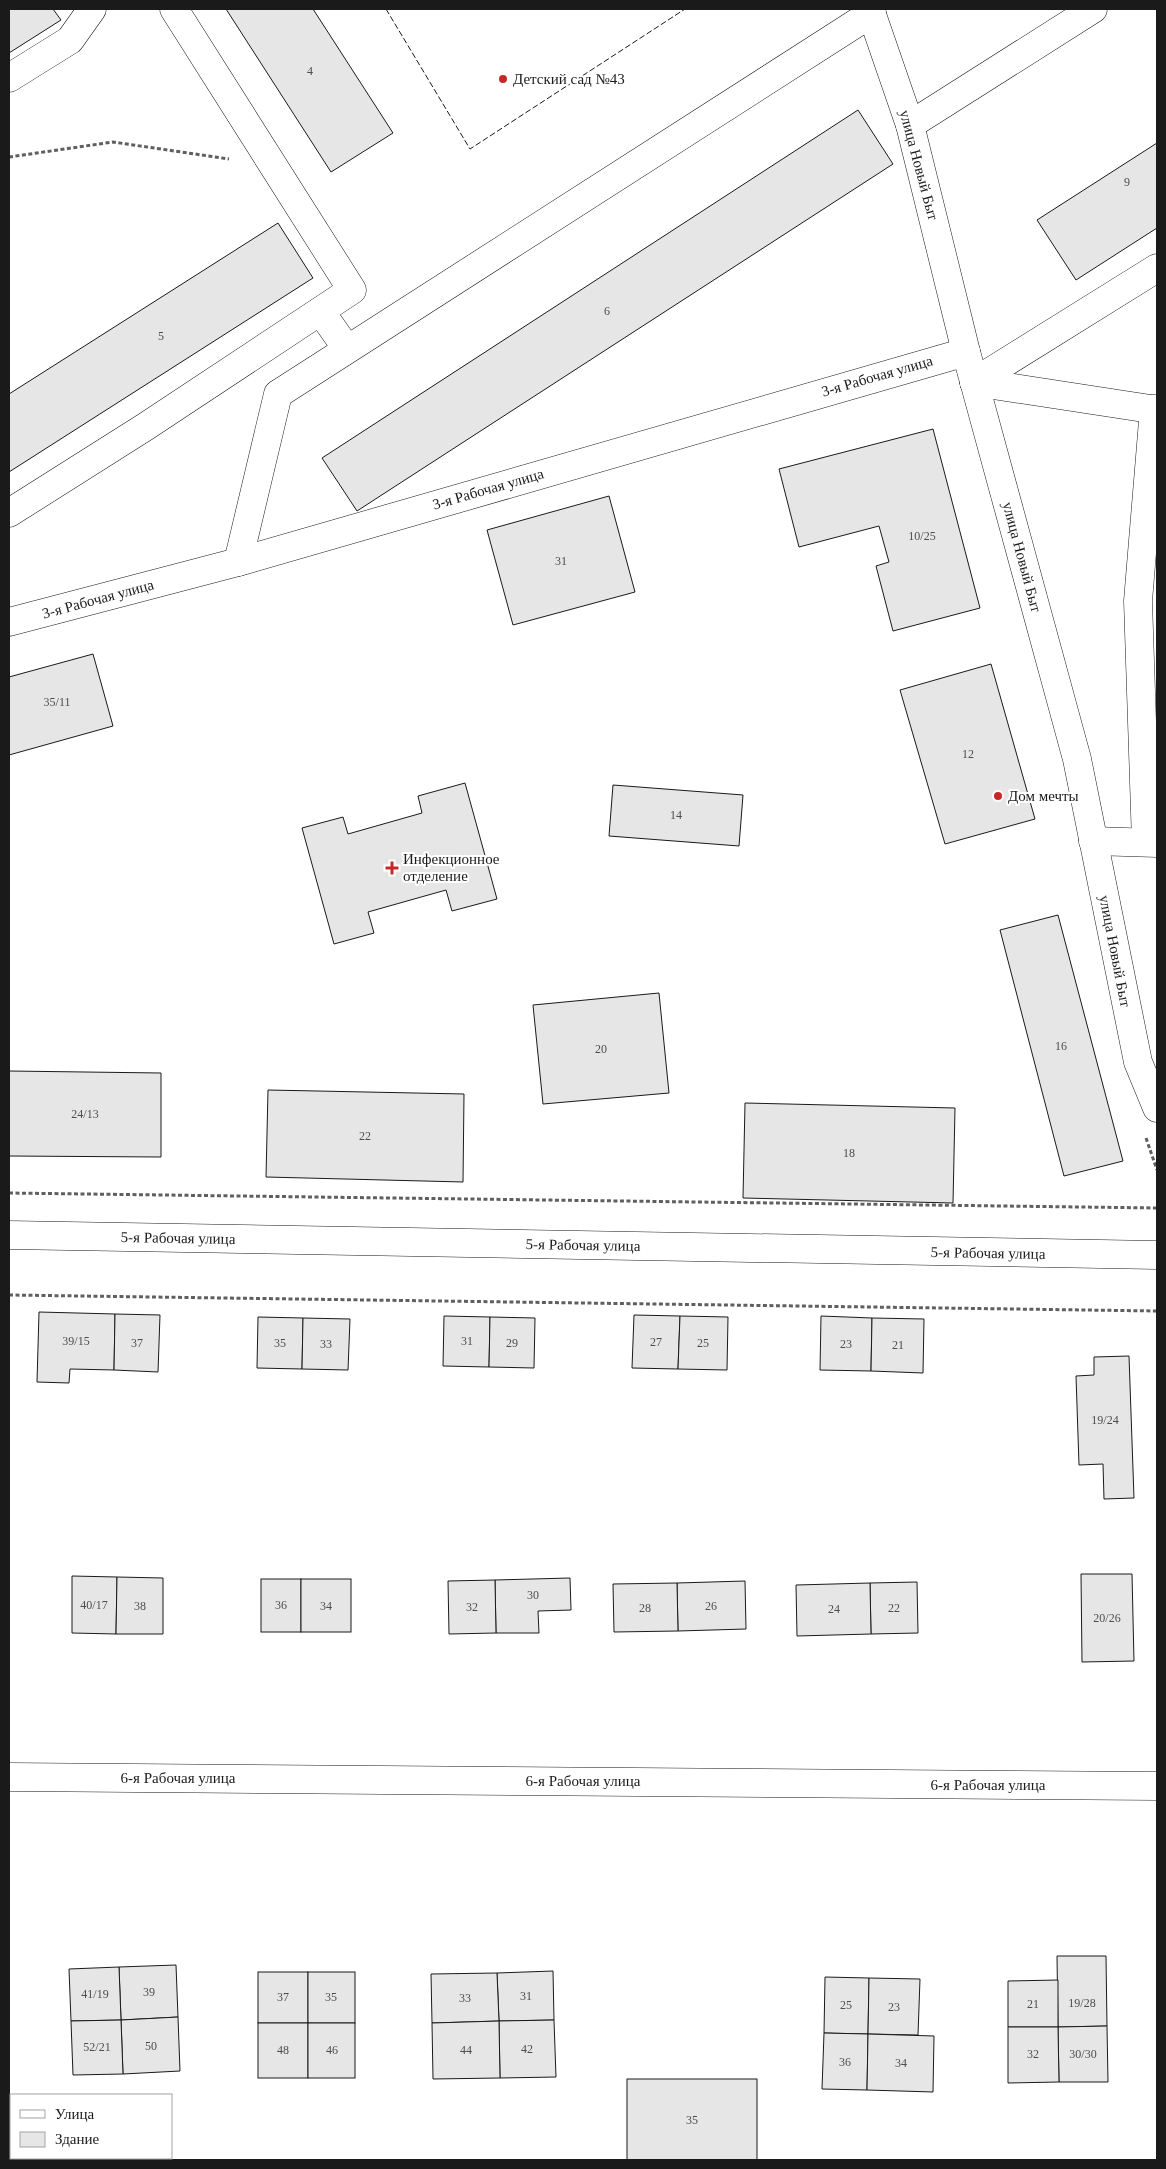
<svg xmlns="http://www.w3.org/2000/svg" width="1166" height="2169" viewBox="0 0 1166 2169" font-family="'Times New Roman',serif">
  <rect width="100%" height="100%" fill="#fff"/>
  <g fill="#e6e6e6" stroke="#1a1a1a">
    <polygon points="9,9 53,9 61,20 9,53"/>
    <polygon points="226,9 313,9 393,133 331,172"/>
    <polygon points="858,110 893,164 357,511 322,458"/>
    <polygon points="1157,143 1157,228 1076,280 1037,220"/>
    <polygon points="278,223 313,278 9,472 9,394"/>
    <polygon points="933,429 980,608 893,631 876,566 889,562 879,526 799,547 779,469"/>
    <polygon points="609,496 635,592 513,625 487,530"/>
    <polygon points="93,654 113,726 9,755 9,677"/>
    <polygon points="991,664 1035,819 945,844 900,690"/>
    <polygon points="465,783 497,899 452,911 446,890 368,912 374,933 334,944 302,828 343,817 348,834 422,813 418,796"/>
    <polygon points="613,785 743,795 739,846 609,836"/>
    <polygon points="1058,915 1123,1161 1064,1176 1000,930"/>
    <polygon points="659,993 669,1093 543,1104 533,1005"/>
    <polygon points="9,1071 161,1073 161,1157 9,1156"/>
    <polygon points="268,1090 464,1094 463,1182 266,1177"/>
    <polygon points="745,1103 955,1108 953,1203 743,1198"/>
    <polygon points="39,1312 115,1314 114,1370 70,1369 69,1383 37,1382"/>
    <polygon points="115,1314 160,1315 158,1372 114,1370"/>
    <polygon points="634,1315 680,1316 678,1369 632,1368"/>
    <polygon points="444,1316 490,1317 489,1367 443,1366"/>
    <polygon points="680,1316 728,1317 727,1370 678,1369"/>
    <polygon points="821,1316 872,1318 871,1371 820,1370"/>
    <polygon points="258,1317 303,1318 302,1369 257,1368"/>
    <polygon points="490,1317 535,1318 534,1368 489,1367"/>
    <polygon points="303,1318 350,1319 348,1370 302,1369"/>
    <polygon points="872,1318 924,1319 923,1373 871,1371"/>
    <polygon points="1129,1356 1134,1498 1104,1499 1103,1464 1079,1465 1076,1376 1094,1375 1094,1357"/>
    <polygon points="1081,1574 1132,1574 1134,1661 1082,1662"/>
    <polygon points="72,1576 117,1577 116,1634 72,1633"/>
    <polygon points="117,1577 163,1578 163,1634 116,1634"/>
    <polygon points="570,1578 571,1610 538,1611 539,1633 496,1633 495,1580"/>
    <rect x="261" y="1579" width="40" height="53"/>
    <rect x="301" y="1579" width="50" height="53"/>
    <polygon points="495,1580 496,1633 449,1634 448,1581"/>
    <polygon points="745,1581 746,1629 678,1631 677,1583"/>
    <polygon points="917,1582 918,1633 871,1634 870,1583"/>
    <polygon points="677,1583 678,1631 614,1632 613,1584"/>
    <polygon points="870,1583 871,1634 797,1636 796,1585"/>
    <polygon points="1057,1956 1106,1956 1107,2026 1058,2027"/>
    <polygon points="176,1965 178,2017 121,2020 119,1967"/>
    <polygon points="119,1967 121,2020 71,2021 69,1969"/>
    <polygon points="553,1971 554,2020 499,2021 497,1973"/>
    <rect x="258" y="1972" width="50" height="51"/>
    <rect x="308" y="1972" width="47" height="51"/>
    <polygon points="497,1973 499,2021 432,2023 431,1974"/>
    <polygon points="825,1977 869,1978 868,2034 824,2033"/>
    <polygon points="869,1978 920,1979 918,2035 868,2034"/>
    <polygon points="1058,1980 1058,2027 1008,2027 1008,1981"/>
    <polygon points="178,2017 180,2071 123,2074 121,2020"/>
    <polygon points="121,2020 123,2074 73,2075 71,2021"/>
    <polygon points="554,2020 556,2077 500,2078 499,2021"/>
    <polygon points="499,2021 500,2078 433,2079 432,2023"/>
    <rect x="258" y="2023" width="50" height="55"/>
    <rect x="308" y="2023" width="47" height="55"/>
    <polygon points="1107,2026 1108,2082 1059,2082 1058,2027"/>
    <polygon points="1008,2027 1058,2027 1059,2082 1008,2083"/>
    <polygon points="824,2033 868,2034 867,2090 822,2089"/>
    <polygon points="868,2034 934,2036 933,2092 867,2090"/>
    <rect x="627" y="2079" width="130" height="81"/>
  </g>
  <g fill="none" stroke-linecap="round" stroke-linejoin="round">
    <g stroke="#1a1a1a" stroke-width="29">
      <g id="minor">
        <polyline points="870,9 910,125 966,352 1077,759 1138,1062 1157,1108"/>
        <polyline points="9,78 70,40 92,9"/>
        <polyline points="910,125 1093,9"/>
        <polyline points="321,312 347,349"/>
        <polyline points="974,382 1157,268"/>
        <polyline points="974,382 1157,410"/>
        <polyline points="9,513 145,427 352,290 174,9"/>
        <polyline points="238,562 278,394 872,13"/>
        <polyline points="9,622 238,562 966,352"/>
        <polyline points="1093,841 1157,843"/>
        <polyline points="1146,842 1138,601 1154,409"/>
        <polyline points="9,1235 1157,1255"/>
        <polyline points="9,1777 1157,1786"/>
      </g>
    </g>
    <g stroke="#5f5f5f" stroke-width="3" stroke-dasharray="4 2.5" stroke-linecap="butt">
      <polyline points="9,157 113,142 229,159"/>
      <polyline points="1146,1138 1157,1170"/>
      <polyline points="9,1193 1157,1208"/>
      <polyline points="9,1295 1157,1311"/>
    </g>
    <use href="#minor" stroke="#fff" stroke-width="28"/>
    <polyline stroke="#1a1a1a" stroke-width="1" stroke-dasharray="6 2.5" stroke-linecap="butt" points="386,9 470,149 685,9"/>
  </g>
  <g fill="#c62828" stroke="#fff" stroke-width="2">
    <circle cx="503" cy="79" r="5"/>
    <circle cx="998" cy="796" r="5"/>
    <path d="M389.5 860.5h5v5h5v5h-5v5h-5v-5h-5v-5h5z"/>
  </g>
  <g text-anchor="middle" stroke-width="4" stroke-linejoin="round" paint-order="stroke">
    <g font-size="12" fill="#4d4d4d">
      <text x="310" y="75">4</text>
      <text x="1127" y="186">9</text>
      <text x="607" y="315">6</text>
      <text x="161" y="340">5</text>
      <text x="922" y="540">10/25</text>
      <text x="561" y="565">31</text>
      <text x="57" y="706">35/11</text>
      <text x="968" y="758">12</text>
      <text x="676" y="819">14</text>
      <text x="1061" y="1050">16</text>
      <text x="601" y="1053">20</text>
      <text x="85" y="1118">24/13</text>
      <text x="365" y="1140">22</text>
      <text x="849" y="1157">18</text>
      <text x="76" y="1345">39/15</text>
      <text x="467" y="1345">31</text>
      <text x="656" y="1346">27</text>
      <text x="137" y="1347">37</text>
      <text x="280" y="1347">35</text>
      <text x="512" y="1347">29</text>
      <text x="703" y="1347">25</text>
      <text x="326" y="1348">33</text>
      <text x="846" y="1348">23</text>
      <text x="898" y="1349">21</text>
      <text x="1105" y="1424">19/24</text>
      <text x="533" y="1599">30</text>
      <text x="94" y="1609">40/17</text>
      <text x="281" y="1609">36</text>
      <text x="140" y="1610">38</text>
      <text x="326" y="1610">34</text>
      <text x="711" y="1610">26</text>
      <text x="472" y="1611">32</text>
      <text x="645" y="1612">28</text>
      <text x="894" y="1612">22</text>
      <text x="834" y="1613">24</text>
      <text x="1107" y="1622">20/26</text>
      <text x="149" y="1996">39</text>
      <text x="95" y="1998">41/19</text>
      <text x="526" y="2000">31</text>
      <text x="283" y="2001">37</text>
      <text x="331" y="2001">35</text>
      <text x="465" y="2002">33</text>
      <text x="1082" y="2007">19/28</text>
      <text x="1033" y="2008">21</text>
      <text x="846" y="2009">25</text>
      <text x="894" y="2011">23</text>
      <text x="151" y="2050">50</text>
      <text x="97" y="2051">52/21</text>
      <text x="527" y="2053">42</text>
      <text x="283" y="2054">48</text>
      <text x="332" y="2054">46</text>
      <text x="466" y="2054">44</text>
      <text x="1033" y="2058">32</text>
      <text x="1083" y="2058">30/30</text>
      <text x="845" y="2066">36</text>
      <text x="901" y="2067">34</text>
      <text x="692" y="2124">35</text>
    </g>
    <g font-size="15" fill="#1a1a1a" stroke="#fff" text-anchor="start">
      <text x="513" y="84">Детский сад №43</text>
      <text x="1008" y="801">Дом мечты</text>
      <text x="403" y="864">Инфекционное<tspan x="403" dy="17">отделение</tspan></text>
    </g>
    <g font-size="15" fill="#1a1a1a" stroke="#fff">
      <text transform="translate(919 165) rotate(75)" y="5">улица Новый Быт</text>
      <text transform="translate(877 376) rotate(-16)" y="5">3-я Рабочая улица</text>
      <text transform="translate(488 489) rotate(-16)" y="5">3-я Рабочая улица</text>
      <text transform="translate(1022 557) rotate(75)" y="5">улица Новый Быт</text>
      <text transform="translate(98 599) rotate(-15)" y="5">3-я Рабочая улица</text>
      <text transform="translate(1115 951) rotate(79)" y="5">улица Новый Быт</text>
      <text transform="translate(178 1238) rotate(1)" y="5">5-я Рабочая улица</text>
      <text transform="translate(583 1245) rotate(1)" y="5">5-я Рабочая улица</text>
      <text transform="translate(988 1253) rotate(1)" y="5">5-я Рабочая улица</text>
      <text x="178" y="1783">6-я Рабочая улица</text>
      <text x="583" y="1786">6-я Рабочая улица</text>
      <text x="988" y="1790">6-я Рабочая улица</text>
    </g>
  </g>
  <rect width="1166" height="2169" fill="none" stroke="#1a1a1a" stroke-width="20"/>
  <rect x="10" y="2094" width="162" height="65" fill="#ffffff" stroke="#a3a3a3"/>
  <rect x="20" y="2110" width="25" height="8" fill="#ffffff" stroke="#a3a3a3"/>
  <text x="55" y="2119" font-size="15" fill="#1a1a1a">Улица</text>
  <rect x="20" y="2132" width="25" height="15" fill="#e6e6e6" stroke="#a3a3a3"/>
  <text x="55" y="2144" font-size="15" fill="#1a1a1a">Здание</text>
</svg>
